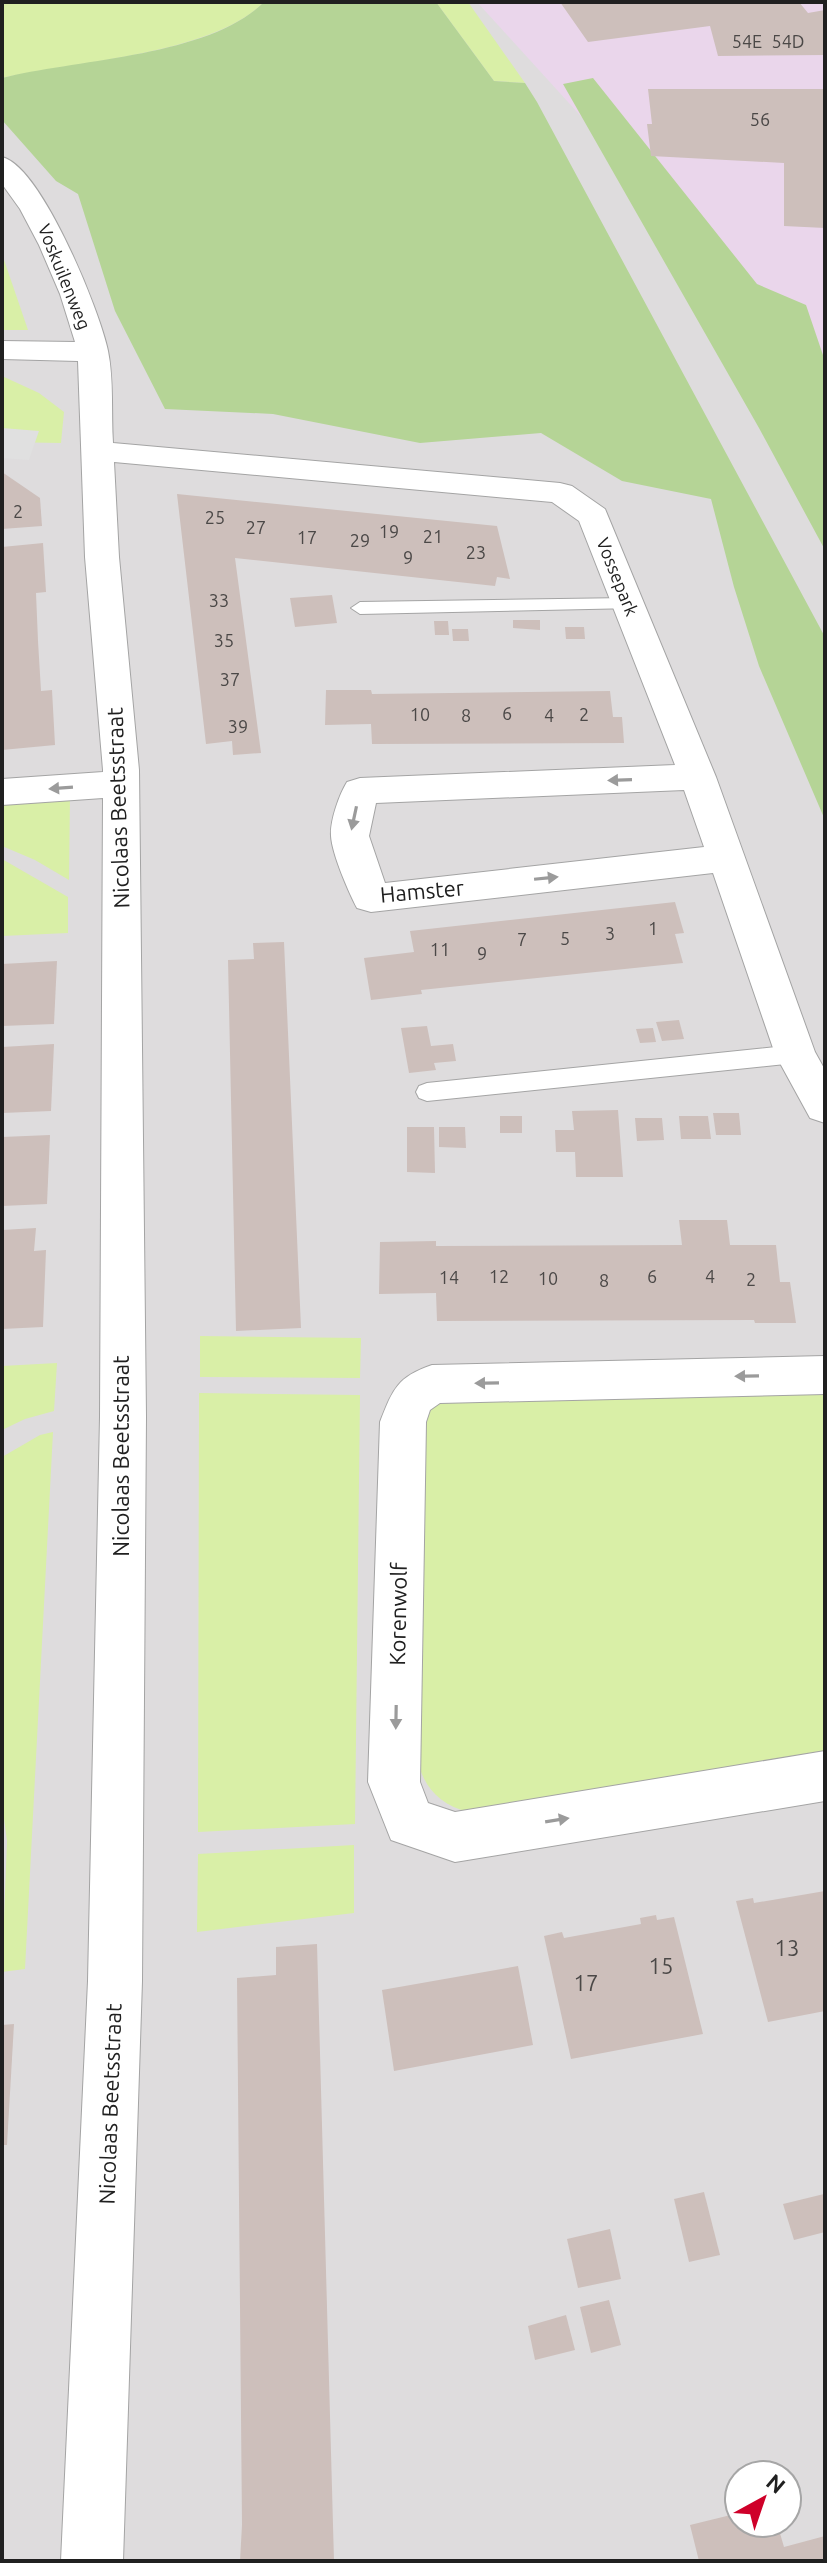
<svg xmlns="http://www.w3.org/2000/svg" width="827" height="2563" viewBox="0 0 827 2563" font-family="Ubuntu,sans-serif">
  <rect width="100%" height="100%" fill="#f1ebe5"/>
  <path fill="#dedcdd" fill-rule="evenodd" d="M 2,2 L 825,2 L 825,2561 L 2,2561 ZM 739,2475 L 787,2475 L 787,2523 L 739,2523 Z"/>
  <polygon fill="#ead6eb" points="477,2 825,2 825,378 819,378"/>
  <g fill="#d9efa7">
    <path d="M 2,2 L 264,2 C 211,55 74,61 2,78 Z"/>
    <polygon points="436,2 468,2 525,83 494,81"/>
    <polygon points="2,254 28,330 2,330"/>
    <polygon points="2,376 39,393 64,412 61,443 2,442"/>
    <polygon points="70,795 69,880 35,860 2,846 2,802"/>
    <polygon points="2,859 68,897 68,933 2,936"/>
    <polygon points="200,1336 361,1338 360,1378 200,1377"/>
    <polygon points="57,1363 54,1411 25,1419 2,1430 2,1366"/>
    <polygon points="199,1393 360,1395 355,1824 198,1832"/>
    <path d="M 825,1394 L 825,1754 L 468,1812 C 438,1804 423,1786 416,1756 L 423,1417 L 434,1406 L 463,1395 Z"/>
    <polygon points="53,1432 25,1969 2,1972 7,1841 2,1803 2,1457 40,1435"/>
    <polygon points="354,1845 354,1913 197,1932 198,1854"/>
  </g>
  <g fill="#b5d496">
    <path d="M 264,2 L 436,2 L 494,81 L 525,83 L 537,102 L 825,637 L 825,820 L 759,666 L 734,587 L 711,499 L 622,481 L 541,433 L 420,443 L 273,414 L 165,409 L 115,311 L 78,194 L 56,181 L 2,120 L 2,78 C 76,59 209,57 264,2 Z"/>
    <polygon points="593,78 757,284 806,305 825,361 825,550 759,428 563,84"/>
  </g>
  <polygon fill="#e0e0e0" points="2,428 39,431 29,460 2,458"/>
  <g fill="#cdbfbb">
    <polygon points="560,2 799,2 808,13 825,10 825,55 718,56 710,26 588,42"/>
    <polygon points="648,89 825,89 825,228 784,226 784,163 651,156 647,124 652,124"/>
    <polygon points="2,472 40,498 42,526 2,529"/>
    <polygon points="177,494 497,526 510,579 497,577 495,586 235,558 261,753 233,755 232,741 206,744"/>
    <polygon points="43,543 46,592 36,593 38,641 41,691 52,690 55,745 2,750 2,547"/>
    <polygon points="332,595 337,623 295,627 290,598"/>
    <polygon points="513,620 540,620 540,630 513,628"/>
    <polygon points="434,621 448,621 449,635 435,635"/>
    <polygon points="565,627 584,627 585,639 566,639"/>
    <polygon points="452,629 468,629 469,641 453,641"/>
    <polygon points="326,690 371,690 372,694 610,691 613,717 622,717 624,743 372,744 371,724 325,725"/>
    <polygon points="675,902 684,933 675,934 683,963 421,990 422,994 371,1000 364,958 414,952 410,931"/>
    <polygon points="284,942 301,1328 236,1331 228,960 254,959 253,943"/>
    <polygon points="57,961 54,1024 2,1026 2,964"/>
    <polygon points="679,1020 684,1039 662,1041 656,1022"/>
    <polygon points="427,1026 431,1046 453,1044 456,1061 434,1063 436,1070 409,1073 401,1028"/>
    <polygon points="653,1028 656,1042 640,1043 636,1029"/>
    <polygon points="54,1044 51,1111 2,1113 2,1047"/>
    <polygon points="618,1110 623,1177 576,1177 575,1152 556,1152 555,1130 574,1130 572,1111"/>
    <polygon points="713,1113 739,1113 741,1135 716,1135"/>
    <rect x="500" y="1116" width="22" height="17"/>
    <polygon points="679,1116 708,1116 711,1139 681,1139"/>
    <polygon points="635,1118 662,1118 664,1140 637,1141"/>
    <polygon points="407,1127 434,1127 435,1173 407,1172"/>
    <polygon points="439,1127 465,1127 466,1148 439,1147"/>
    <polygon points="50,1135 47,1204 2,1206 2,1137"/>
    <polygon points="679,1220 727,1220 730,1245 776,1245 780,1282 790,1282 796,1323 755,1323 754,1320 437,1321 436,1293 379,1294 380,1242 436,1241 436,1246 682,1245"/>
    <polygon points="36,1228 34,1251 46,1250 43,1327 2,1329 2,1230"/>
    <polygon points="825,1891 825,2011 768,2022 736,1901 753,1898 754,1903"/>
    <polygon points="656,1915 657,1920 674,1917 703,2034 571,2059 544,1936 562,1932 564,1938 641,1924 640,1918"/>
    <polygon points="317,1944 334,2561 240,2561 242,2525 237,1978 276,1975 276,1947"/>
    <polygon points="518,1966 533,2045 394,2071 382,1990"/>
    <polygon points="14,2024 7,2145 2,2145 2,2025"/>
    <polygon points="704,2192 720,2255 689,2262 674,2199"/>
    <polygon points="824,2194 825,2232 794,2240 783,2204"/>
    <polygon points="610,2229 621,2279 578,2288 567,2239"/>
    <polygon points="609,2300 621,2345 591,2353 580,2307"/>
    <polygon points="566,2315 575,2350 535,2360 528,2326"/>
    <polygon points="739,2513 739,2523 777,2523 784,2547 825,2536 825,2561 699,2561 690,2525"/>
  </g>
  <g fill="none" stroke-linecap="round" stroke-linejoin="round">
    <g stroke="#a4a4a4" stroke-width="2">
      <g id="lane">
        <polygon points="628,598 635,600 637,604 635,608 360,614 351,608 360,602"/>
        <polygon points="795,1045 803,1048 806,1054 803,1060 795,1063 427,1101 419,1098 416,1092 419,1086 427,1083"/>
      </g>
    </g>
    <g stroke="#a4a4a4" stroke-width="2">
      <g id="street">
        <path d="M 2,157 C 41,166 100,311 108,351 C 114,380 111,413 113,443 L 560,483 L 572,486 L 605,509 L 716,777 L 815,1052 L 825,1070 L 825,1123 L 810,1118 L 775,1054 L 713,873 L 371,912 L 357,908 C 349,893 332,854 331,836 C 330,821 339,795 347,782 L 360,778 L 675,765 L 579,521 L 552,502 L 114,462 L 119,557 L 139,770 L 146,1417 L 142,1981 L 123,2561 L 61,2561 L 88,1981 L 100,1417 L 103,798 L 2,805 L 2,779 L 103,772 L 103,770 L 85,557 L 78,361 L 2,359 L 2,341 L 75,342 L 60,294 L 39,245 L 20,209 L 2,184 ZM 684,790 L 704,847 L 385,883 L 369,836 L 376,803 Z"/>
        <path d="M 825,1356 L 825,1394 L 440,1403 L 430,1410 L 426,1422 L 420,1782 L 428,1803 L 455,1812 L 825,1751 L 825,1801 L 455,1862 L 391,1840 L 368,1782 L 380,1422 C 393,1389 397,1377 432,1365 Z"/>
      </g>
    </g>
    <use href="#lane" fill="#fff" fill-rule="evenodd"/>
    <use href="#street" fill="#fff" fill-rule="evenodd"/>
  </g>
  <defs><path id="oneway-solid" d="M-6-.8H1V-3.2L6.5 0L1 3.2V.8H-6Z" transform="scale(2)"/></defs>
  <g fill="#9b9b9b">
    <use href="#oneway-solid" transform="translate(620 780) rotate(178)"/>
    <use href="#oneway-solid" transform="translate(61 788) rotate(176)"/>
    <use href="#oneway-solid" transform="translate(354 818) rotate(102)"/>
    <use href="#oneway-solid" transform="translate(546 878) rotate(-6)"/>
    <use href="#oneway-solid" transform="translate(747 1376) rotate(179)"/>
    <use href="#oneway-solid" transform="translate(487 1383) rotate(179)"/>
    <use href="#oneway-solid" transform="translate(396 1717) rotate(91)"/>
    <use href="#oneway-solid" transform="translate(557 1820) rotate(-9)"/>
  </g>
  <g text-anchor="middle" stroke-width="7" stroke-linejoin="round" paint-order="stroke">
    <g font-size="18" fill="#4b4847">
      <text x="747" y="48">54E</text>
      <text x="788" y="48">54D</text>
      <text x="760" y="126">56</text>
      <text x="18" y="518">2</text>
      <text x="215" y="524">25</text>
      <text x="256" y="534">27</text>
      <text x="389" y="538">19</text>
      <text x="433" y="543">21</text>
      <text x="307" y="544">17</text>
      <text x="360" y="547">29</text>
      <text x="476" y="559">23</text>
      <text x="408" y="564">9</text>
      <text x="219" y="607">33</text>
      <text x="224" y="647">35</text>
      <text x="230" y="686">37</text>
      <text x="507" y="720">6</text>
      <text x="420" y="721">10</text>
      <text x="584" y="721">2</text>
      <text x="466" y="722">8</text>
      <text x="549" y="722">4</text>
      <text x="238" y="733">39</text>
      <text x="653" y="935">1</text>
      <text x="610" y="940">3</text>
      <text x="565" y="945">5</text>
      <text x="522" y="946">7</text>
      <text x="440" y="956">11</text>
      <text x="482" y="960">9</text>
      <text x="499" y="1283">12</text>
      <text x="652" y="1283">6</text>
      <text x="710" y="1283">4</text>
      <text x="449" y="1284">14</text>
      <text x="548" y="1285">10</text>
      <text x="751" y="1286">2</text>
      <text x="604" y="1287">8</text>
    </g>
    <g font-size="18" fill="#202020" stroke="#fff">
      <text transform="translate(64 277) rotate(68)" y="6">Voskuilenweg</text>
      <text transform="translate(617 577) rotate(68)" y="6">Vossepark</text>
    </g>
    <g font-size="22" fill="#202020" stroke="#fff">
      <text transform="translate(118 808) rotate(-92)" y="8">Nicolaas Beetsstraat</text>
      <text transform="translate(422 891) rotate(-5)" y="8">Hamster</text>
      <text transform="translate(121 1456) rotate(-90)" y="8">Nicolaas Beetsstraat</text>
      <text transform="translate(398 1614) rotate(-89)" y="8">Korenwolf</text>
      <text transform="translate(110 2104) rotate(-88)" y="8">Nicolaas Beetsstraat</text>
    </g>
    <g font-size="22" fill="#4b4847">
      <text x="787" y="1956">13</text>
      <text x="661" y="1974">15</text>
      <text x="586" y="1991">17</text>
    </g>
  </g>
  <rect width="827" height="2563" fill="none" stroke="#202020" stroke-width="8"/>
  <g transform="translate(763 2499) rotate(40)"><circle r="38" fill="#ffffff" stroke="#a6a6a6" stroke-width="2"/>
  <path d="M0-6L14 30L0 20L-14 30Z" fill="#cf0029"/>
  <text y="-12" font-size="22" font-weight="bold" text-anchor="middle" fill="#202020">N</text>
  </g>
</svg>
